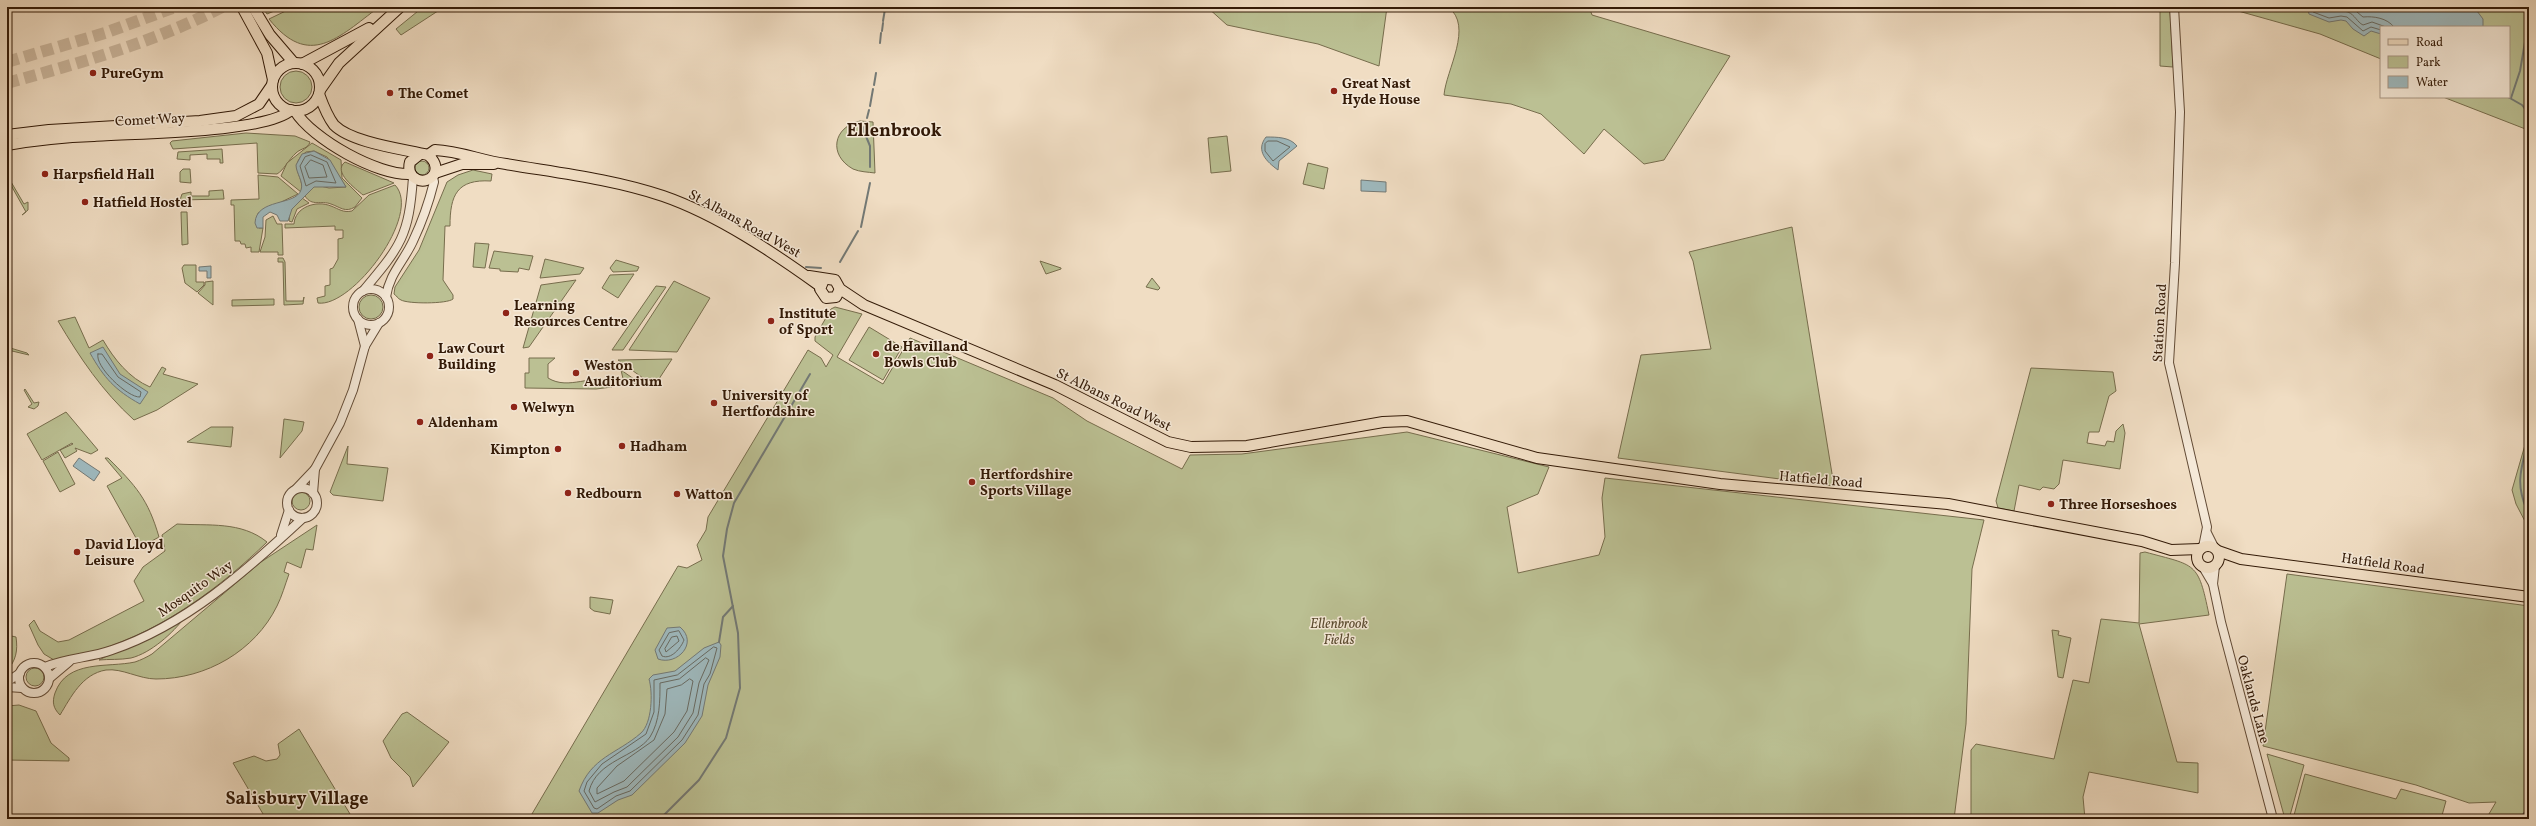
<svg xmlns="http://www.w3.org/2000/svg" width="2536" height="826" viewBox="0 0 2536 826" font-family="Vollkorn,serif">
  <rect width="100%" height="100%" fill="#f0ddc3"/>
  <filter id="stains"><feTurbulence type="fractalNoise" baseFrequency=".005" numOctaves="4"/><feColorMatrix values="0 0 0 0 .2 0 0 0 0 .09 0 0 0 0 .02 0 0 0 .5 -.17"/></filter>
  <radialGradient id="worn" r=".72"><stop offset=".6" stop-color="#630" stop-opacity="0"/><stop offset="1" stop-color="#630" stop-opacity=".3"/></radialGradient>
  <g fill="#bbc093" stroke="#776d4d">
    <polygon points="262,7 284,7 267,14"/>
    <path d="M 294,7 L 379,7 C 338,38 309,69 269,19 Z"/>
    <polygon points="423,7 444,7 401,35 396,29"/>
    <polygon points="1207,7 1387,7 1379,66 1318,44 1227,25"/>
    <path d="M 1448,7 L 1589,7 L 1592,15 L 1730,56 L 1664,160 L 1644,164 L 1604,129 L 1584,154 L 1541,114 L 1511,104 L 1444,95 C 1446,70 1474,26 1448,7 Z"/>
    <polygon points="2160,7 2170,7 2173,67 2160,66"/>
    <polygon points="2224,7 2529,7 2529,138 2528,130 2443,97 2509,97 2509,27 2381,27 2381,59 2320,34"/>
    <circle cx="296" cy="87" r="16"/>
    <path d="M 860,121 L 873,122 L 875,173 C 868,172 860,172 853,169 C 828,155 833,127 860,121 Z"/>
    <path d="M 246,133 L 295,136 L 310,142 C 308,149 301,148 296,153 C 289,159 284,170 277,174 L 258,173 L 257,143 L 173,149 L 170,143 L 172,141 Z"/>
    <polygon points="1227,136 1231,171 1211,173 1208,138"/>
    <path d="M 312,143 L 341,160 L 342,178 L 362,198 L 355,207 C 345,213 340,207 331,204 C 321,200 312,207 305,196 L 316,185 L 329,188 L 346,187 L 327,157 L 314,151 L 306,152 C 286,167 306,177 301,192 L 281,176 L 287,163 Z"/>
    <polygon points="222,149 223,163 220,163 220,159 207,159 207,154 190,155 190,160 177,159 178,152"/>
    <circle cx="422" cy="168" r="7"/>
    <path d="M 345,162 L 394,183 L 363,195 C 356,189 332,172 345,162 Z"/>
    <polygon points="1308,163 1328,168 1324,189 1303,184"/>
    <polygon points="7,168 12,172 7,175 24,204 28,202 28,210 22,215 26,212 7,178"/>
    <polygon points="183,169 190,169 191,183 180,182 180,172"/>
    <path d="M 473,170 L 492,174 L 491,181 C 457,179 450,195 450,226 L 445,226 L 443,280 L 453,295 L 453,299 C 447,304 408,304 401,300 C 398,299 396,295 394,294 L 395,287 L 419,250 L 447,182 L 458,175 Z"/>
    <polygon points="258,175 278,177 298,194 258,213 259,228 263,228 259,252 251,252 251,247 246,248 245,244 241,244 240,241 235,241 234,205 231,205 231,200 259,199"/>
    <path d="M 395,185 C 423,214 352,308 318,303 L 317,298 L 325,296 L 325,286 L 330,285 L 330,269 L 333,268 L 338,259 L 338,239 L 343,238 L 343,230 L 335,230 L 335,226 L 285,228 L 285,224 L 294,224 C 295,207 316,200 331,206 C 339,209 343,213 352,211 L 369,195 Z"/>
    <polygon points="223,190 224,199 180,200 182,194 191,192 191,196 209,196 209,191"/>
    <polygon points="302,198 309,203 297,209 292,222 289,221 290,211"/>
    <polygon points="181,212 187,212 188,244 182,245"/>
    <polygon points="273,216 277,224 282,224 283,255 278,255 278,252 260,252 265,237 266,220"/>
    <polygon points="1792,227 1834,486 1618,458 1641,355 1711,349 1693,261 1689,252"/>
    <polygon points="475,243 489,244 485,268 473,267"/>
    <polygon points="494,251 533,256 529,270 519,268 518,272 500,271 500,269 489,268"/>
    <polygon points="278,258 283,258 285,262 286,301 303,301 304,297 303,304 284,305 283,262 278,262"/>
    <polygon points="545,259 584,268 580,274 540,278"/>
    <polygon points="616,260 639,267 637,271 613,272 610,268"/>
    <polygon points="1040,261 1061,268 1061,269 1046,274"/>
    <polygon points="184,265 196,265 196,282 204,282 204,285 197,292 185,283 182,268"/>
    <polygon points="634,274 618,298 602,288 610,275"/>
    <polygon points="1152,278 1160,288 1158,290 1146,287"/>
    <polygon points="576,280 529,347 523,348 541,285"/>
    <polygon points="213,281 213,305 198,293 205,285 205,282"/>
    <polygon points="674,281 710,298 677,352 629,350"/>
    <polygon points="656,286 666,287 623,350 612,350"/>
    <circle cx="371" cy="307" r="12"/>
    <polygon points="274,299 274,305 232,306 232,300"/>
    <polygon points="835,307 862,314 837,357 883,384 910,338 1053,398 1087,421 1182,469 1190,455 1242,454 1407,432 1549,467 1538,494 1507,507 1518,573 1599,555 1605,537 1602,498 1605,478 1984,520 1972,569 1966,724 1954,819 529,819 678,566 687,568 702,560 697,545 706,530 708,517 808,350 821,358 826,367 833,355 815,341 815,337 831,309"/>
    <path d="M 75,317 L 89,348 L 103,340 C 114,359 129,378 150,387 L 162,367 L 166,369 L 163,374 L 198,384 L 157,410 L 134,420 C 102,391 80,358 58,321 Z"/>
    <polygon points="869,327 902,347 883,380 849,360"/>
    <polygon points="7,347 27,353 29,355 12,351 7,354"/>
    <path d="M 529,358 L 555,358 L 548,364 L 548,378 C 569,391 592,373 612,382 L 612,387 L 596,389 L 525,388 L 525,373 L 529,373 Z"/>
    <polygon points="672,359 657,382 647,381 618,360"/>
    <polygon points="2031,368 2113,372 2116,391 2109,396 2099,432 2089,432 2087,443 2105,446 2107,441 2114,442 2116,431 2123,424 2125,433 2120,469 2063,460 2059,484 2054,489 2043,487 2040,490 2019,485 2014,511 1998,508 1996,501"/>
    <polygon points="621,370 641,384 624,383"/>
    <polygon points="25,389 34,403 39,402 38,406 34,409 28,407 32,404 24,390"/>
    <polygon points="66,412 98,450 91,454 75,448 77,451 65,458 60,450 73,444 72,443 42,460 27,434"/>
    <polygon points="284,419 304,422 302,431 280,458"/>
    <polygon points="211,427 233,427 231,447 187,442"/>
    <polygon points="2529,431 2529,529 2516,504 2512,490"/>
    <polygon points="348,446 347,464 388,468 383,501 333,495 330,492"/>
    <polygon points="58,452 75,484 60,492 43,461"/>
    <path d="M 105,458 L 108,458 C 136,486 148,499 159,537 L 141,547 L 107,486 L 122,478 Z"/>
    <circle cx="301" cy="501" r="9"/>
    <path d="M 177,524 C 209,526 241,521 267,542 C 221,587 164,629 102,649 C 87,654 70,657 54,660 L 44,654 L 38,645 L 29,625 L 34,620 L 40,631 L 58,642 L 69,640 L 144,601 L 134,581 L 143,567 L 165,551 L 162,535 Z"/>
    <path d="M 317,525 L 313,550 L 306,549 L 301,568 L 287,562 L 284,572 L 289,574 C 285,585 282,596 277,606 C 255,651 206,679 156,679 C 139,679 122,668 106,670 C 82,674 71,697 60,715 C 53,708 52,702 55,693 C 67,659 108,668 135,662 C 141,660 147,657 152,654 L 261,562 Z"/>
    <path d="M 2145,552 C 2196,566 2198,561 2209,615 L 2139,624 L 2177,762 L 2198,763 L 2198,793 L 2089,772 L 2083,797 L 2085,819 L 1971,819 L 1971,750 L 1976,744 L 2054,759 L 2073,680 L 2089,683 L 2101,619 L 2139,623 L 2140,553 Z"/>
    <polygon points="2287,574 2529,606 2529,819 2486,819 2496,802 2469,803 2416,785 2263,746"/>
    <polygon points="590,597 613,600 610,614 594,611 590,608"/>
    <path d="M 185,617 C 173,633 151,653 131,658 C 120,660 109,659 99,660 Z"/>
    <polygon points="2052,630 2059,631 2058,635 2071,638 2063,678 2058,677"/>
    <path d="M 7,635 L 16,637 C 18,651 16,660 7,671 Z"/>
    <circle cx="35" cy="677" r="9"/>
    <polygon points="19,705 36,711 51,743 69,758 69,761 7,760 7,706"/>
    <polygon points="407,712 449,742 413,787 410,777 391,758 383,741 402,714"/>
    <polygon points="299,729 353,819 266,819 233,763 254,756 266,761 277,759 280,755 278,744"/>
    <polygon points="2267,754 2304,765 2289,819 2285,819"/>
    <polygon points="2305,774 2396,799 2401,789 2446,801 2441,819 2293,819"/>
  </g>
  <g fill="#9eb9be" stroke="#737975">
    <polygon points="2307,7 2474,7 2483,19 2483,27 2381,27 2381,34 2371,31 2364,36 2353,29 2346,21 2341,20 2329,22 2309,14"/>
    <path d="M 1266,137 C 1277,137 1290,137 1297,146 L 1279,161 L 1278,170 C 1267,162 1255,151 1266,137 Z"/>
    <path d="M 314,151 L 330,160 L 346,187 L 314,187 L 292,209 L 288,221 L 280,221 L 277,215 L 270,212 L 263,217 L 263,228 L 257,228 L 255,223 C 256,198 296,206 301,190 C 304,182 296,173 296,165 L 302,154 Z"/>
    <polygon points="1361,180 1386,182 1386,192 1361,191"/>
    <polygon points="211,266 211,278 207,278 207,271 199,271 199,267"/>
    <path d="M 103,347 L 120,374 L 148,392 L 140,404 C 115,390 104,378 90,353 Z"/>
    <polygon points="79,458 100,472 94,481 73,466"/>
    <path d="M 680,627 C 699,643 677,666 658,659 L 655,650 L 667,628 Z"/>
    <path d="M 719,642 L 721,645 L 720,657 L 708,685 L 702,716 L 685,743 L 632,795 L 618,800 L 598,813 L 592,813 L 579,791 C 591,757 617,754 641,733 C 652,723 653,693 649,679 L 653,675 L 675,671 L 704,648 Z"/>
  </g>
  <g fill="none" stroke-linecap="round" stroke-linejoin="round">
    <g stroke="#686a62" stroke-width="1">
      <polyline points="2311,7 2313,12 2329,18 2341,16 2347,17 2363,31 2371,27 2381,30"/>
      <path d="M 2316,7 C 2329,15 2336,8 2348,12 C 2355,15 2357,22 2363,25 L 2372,22 L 2386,27"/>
      <path d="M 2351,7 L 2363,17 C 2374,16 2387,18 2394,27"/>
      <polygon points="1268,141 1277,141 1290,147 1273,161 1265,151 1265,144"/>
      <polygon points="311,155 327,162 336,183 316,181 306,186 300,166 305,157"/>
      <polygon points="311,160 323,165 327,177 309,178 305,167"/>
      <path d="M 98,354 L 102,354 L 118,377 L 141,392 L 140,397 C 128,398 94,366 98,354 Z"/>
      <path d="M 679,631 L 684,640 C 681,648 671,660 662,656 L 659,650 L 669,633 Z"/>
      <polygon points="672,637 677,636 679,641 666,652 665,649"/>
      <polygon points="714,647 717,648 710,674 704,684 698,715 682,740 630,791 616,796 597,809 594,808 584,791 587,782 602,764 646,734 654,712 654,680 677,675"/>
      <path d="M 706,658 L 709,660 L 699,683 L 693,713 L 678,737 L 627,787 L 614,792 L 595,802 L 589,791 C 597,760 636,757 650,737 C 660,721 660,701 660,683 L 679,679 Z"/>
      <polygon points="690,679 693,681 687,711 674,732 624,781 597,794 597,788 617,766 654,740 665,714 667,689 681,685"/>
    </g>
    <g stroke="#737975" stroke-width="2">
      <polyline points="883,21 885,9"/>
      <polyline points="882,31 883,23"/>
      <polyline points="880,43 881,33"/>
      <polyline points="874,85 876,73"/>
      <polyline points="2508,97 2522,105 2529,114"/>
      <polyline points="2511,98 2520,71 2529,19"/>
      <polyline points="870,106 873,89"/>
      <polyline points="867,118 869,110"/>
      <polyline points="865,126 863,129 870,146 870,167"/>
      <polyline points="861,227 870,183"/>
      <polyline points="840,262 858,231"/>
      <polyline points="806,267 821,268"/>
      <path d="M 2529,438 C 2521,468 2514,485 2529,514"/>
      <polyline points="719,642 723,617 733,606"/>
      <polyline points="660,819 699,780 726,738 740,688 738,633 723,556 727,529 734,503 810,374"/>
      <polyline points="2520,819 2529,806"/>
    </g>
    <g stroke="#cab69d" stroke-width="12" stroke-dasharray="12 6" stroke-linecap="butt">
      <polyline points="7,62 105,33 175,7"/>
      <path d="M 7,83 C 80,63 155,42 222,7"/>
    </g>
    <g stroke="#624b36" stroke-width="10">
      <g id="minor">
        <polyline points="2174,7 2180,112 2175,263 2169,363 2207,527 2203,547"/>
        <circle cx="371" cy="307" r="18"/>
        <path d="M 363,291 C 401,246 409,236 413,177"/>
        <path d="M 386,297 C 389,274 404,261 413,241 C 422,222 429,202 434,182 L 433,177"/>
        <polyline points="358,319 365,346"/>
        <circle cx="302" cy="503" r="15"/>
        <polyline points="296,489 315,469"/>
        <polyline points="313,493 315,469 340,423 353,390 365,346 379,323"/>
        <polyline points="2207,533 2214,547"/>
        <polyline points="281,535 289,510"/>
        <polyline points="2215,566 2213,584 2221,622 2273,819"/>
        <polyline points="2203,567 2213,584"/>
        <circle cx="34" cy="678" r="15"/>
        <path d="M 45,667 C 66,658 90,658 112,650 C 186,625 247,570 303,518"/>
        <polyline points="50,678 69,662"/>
        <polyline points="7,682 20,673"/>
        <polyline points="7,687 22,688"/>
      </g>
    </g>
    <g stroke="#331a07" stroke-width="12">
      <g id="major">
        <polyline points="242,7 267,53 273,80"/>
        <polyline points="253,7 270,35 294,63"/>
        <circle cx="296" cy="87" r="24"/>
        <polyline points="302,64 369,28"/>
        <polyline points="320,90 339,63 400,7"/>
        <path d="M 319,94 C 323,105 327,116 334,125 C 352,143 403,149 428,155 C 434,160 437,165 435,173 C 426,188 405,179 410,162 L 420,154"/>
        <path d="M 295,111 C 312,139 378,176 411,174"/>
        <polyline points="7,135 49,130 200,121 236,116 259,104 272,85"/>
        <path d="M 7,145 C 36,140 65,137 94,136 C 132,133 267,133 291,110"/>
        <path d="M 428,155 L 435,150 C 460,151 482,161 506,164 C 559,173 612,179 663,196 C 718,215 774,253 820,286"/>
        <polyline points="435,173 462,164 494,164"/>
        <polyline points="809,276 835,280 840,289 864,305 1055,385 1168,442 1191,447 1247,446 1383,422 1407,421 1537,458 1720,484 1948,504 2142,541 2171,550 2200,549"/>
        <polyline points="823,282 820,289 826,298 836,297 840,289"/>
        <circle cx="2208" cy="557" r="11"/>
        <polyline points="2218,551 2241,559 2529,597"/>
      </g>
    </g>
    <use href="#minor" stroke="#f5e9d8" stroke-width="8"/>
    <use href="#major" stroke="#f0ddc3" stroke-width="10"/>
  </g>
  <g fill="#8f2418" stroke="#f5e9d8" stroke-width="1.5">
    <circle cx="93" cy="73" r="4"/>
    <circle cx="1334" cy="91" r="4"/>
    <circle cx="390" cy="93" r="4"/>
    <circle cx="45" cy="174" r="4"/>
    <circle cx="85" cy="202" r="4"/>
    <circle cx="506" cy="313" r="4"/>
    <circle cx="771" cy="321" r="4"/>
    <circle cx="876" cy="354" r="4"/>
    <circle cx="430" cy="356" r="4"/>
    <circle cx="576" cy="373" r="4"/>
    <circle cx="714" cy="403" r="4"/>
    <circle cx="514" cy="407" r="4"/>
    <circle cx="420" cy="422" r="4"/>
    <circle cx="622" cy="446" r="4"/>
    <circle cx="558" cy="449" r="4"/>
    <circle cx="972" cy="482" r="4"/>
    <circle cx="568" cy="493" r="4"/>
    <circle cx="677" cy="494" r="4"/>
    <circle cx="2051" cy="504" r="4"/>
    <circle cx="77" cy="552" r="4"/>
  </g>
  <g text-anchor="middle" stroke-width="3" stroke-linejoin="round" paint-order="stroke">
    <g font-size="14" font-weight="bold" fill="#331a07" stroke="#f5e9d8" text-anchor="start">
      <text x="101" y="78">PureGym</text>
      <text x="1342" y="88">Great Nast<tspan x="1342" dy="16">Hyde House</tspan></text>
      <text x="398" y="98">The Comet</text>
      <text x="53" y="179">Harpsfield Hall</text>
      <text x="93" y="207">Hatfield Hostel</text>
      <text x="514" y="310">Learning<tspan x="514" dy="16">Resources Centre</tspan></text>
      <text x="779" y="318">Institute<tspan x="779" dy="16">of Sport</tspan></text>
      <text x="884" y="351">de Havilland<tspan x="884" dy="16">Bowls Club</tspan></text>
      <text x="438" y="353">Law Court<tspan x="438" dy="16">Building</tspan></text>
      <text x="584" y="370">Weston<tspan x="584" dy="16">Auditorium</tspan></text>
      <text x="722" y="400">University of<tspan x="722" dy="16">Hertfordshire</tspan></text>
      <text x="522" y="412">Welwyn</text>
      <text x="428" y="427">Aldenham</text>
      <text x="630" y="451">Hadham</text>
      <text x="550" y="454" text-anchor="end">Kimpton</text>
      <text x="980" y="479">Hertfordshire<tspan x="980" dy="16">Sports Village</tspan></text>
      <text x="576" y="498">Redbourn</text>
      <text x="685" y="499">Watton</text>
      <text x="2059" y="509">Three Horseshoes</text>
      <text x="85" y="549">David Lloyd<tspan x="85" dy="16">Leisure</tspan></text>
    </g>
    <g font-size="14" fill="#331a07" stroke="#f5e9d8">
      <text transform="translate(150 119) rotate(-3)" y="5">Comet Way</text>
      <text transform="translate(745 223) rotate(29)" y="5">St Albans Road West</text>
      <text transform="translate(2159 323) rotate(-87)" y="5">Station Road</text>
      <text transform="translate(1114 399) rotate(26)" y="5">St Albans Road West</text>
      <text transform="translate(1821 479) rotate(5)" y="5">Hatfield Road</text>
      <text transform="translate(2383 563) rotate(8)" y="5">Hatfield Road</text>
      <text transform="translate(195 588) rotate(-35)" y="5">Mosquito Way</text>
      <text transform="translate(2254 699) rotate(75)" y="5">Oaklands Lane</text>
    </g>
    <g font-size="14" font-style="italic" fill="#5c4c31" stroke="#f5e9d8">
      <text x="1339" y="628">Ellenbrook<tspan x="1339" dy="16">Fields</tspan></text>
    </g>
    <g font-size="18" font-weight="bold" fill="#331a07" stroke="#f5e9d8">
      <text x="894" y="136">Ellenbrook</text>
      <text x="297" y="804">Salisbury Village</text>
    </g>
  </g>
  <rect width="2536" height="826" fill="none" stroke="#f0ddc3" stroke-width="24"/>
  <rect x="8" y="8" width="2520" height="810" fill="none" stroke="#331a07" stroke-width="2"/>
  <rect x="12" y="12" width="2512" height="802" fill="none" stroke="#331a07"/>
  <rect x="2380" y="26" width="130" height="72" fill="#f5e9d8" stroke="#a79684"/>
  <rect x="2388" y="39" width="20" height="6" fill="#f0ddc3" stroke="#a79684"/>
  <text x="2416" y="46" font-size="12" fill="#331a07">Road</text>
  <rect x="2388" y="56" width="20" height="12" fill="#bbc093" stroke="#a79684"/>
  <text x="2416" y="66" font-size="12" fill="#331a07">Park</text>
  <rect x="2388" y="76" width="20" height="12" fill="#9eb9be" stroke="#a79684"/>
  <text x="2416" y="86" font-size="12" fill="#331a07">Water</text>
  <rect width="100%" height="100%" filter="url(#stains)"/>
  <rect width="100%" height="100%" fill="url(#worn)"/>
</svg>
